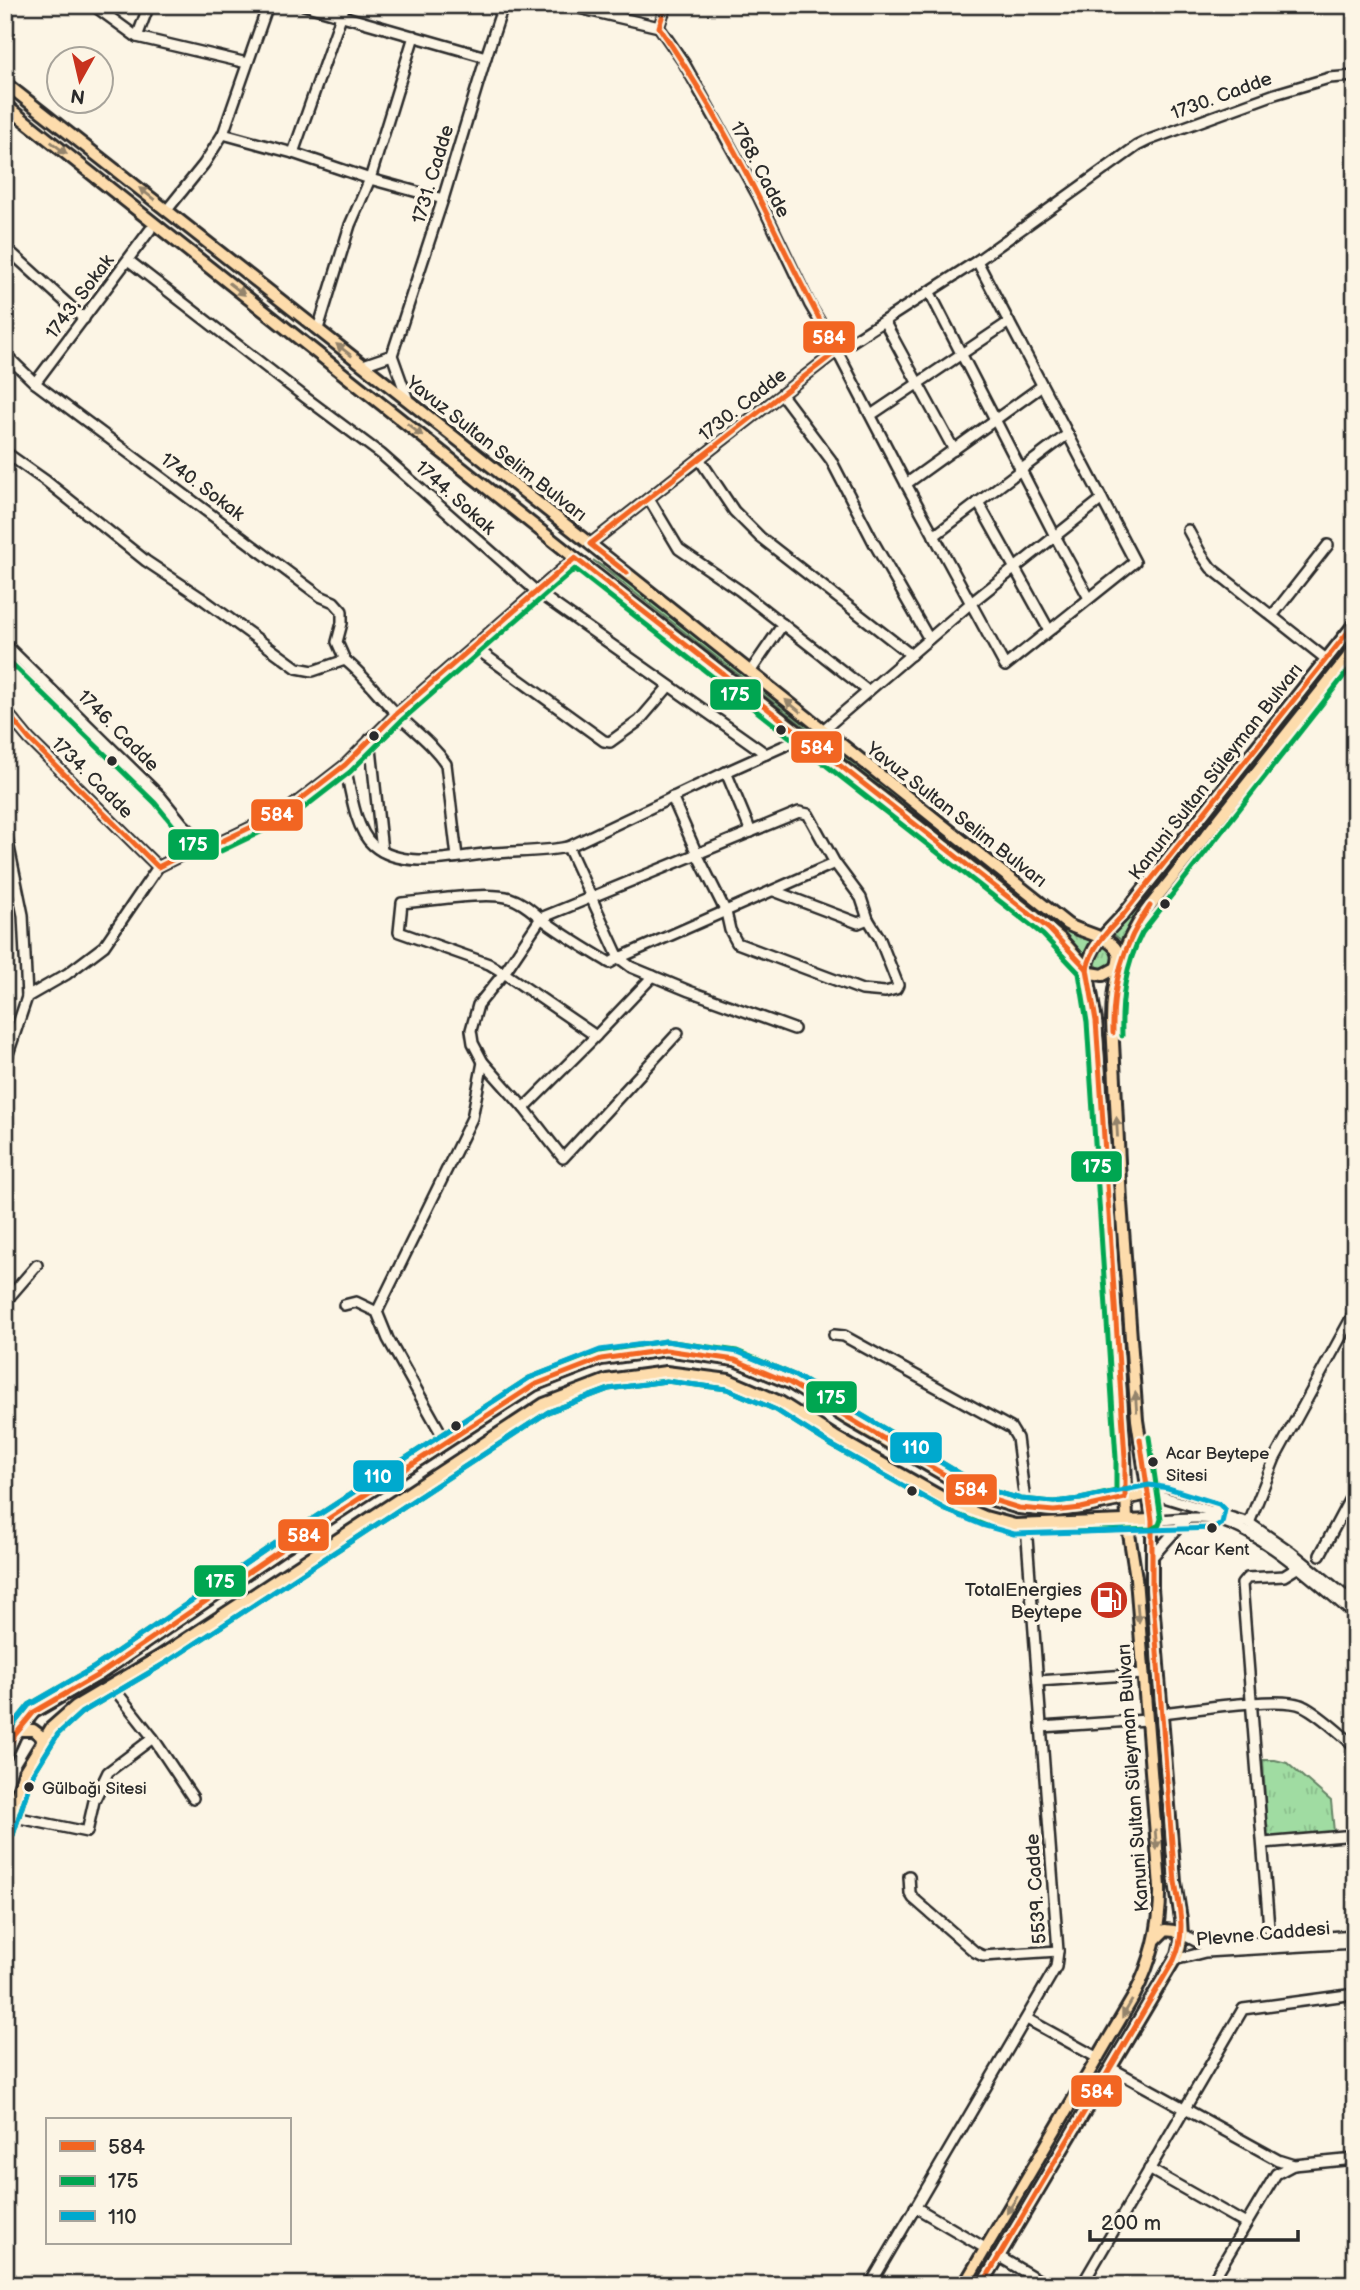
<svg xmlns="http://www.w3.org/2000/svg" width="1360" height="2290" viewBox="0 0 1360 2290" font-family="'Balsamiq Sans',sans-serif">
  <defs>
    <pattern id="grass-tufts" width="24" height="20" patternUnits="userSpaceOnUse" patternTransform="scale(1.75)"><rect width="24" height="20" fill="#a0dca2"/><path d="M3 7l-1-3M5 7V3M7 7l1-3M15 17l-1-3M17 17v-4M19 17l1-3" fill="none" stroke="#8abd8c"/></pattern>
  </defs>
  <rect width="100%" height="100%" fill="#fcf5e5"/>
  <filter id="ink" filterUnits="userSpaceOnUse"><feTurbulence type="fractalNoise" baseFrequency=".0143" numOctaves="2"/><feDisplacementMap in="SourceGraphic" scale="14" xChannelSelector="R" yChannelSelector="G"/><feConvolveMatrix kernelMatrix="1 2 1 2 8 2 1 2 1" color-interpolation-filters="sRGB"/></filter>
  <g filter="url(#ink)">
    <g fill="url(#grass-tufts)" stroke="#668466" stroke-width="2">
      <polygon points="593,560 626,582 1060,925 1074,934 1091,939 1084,957 1054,924"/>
      <polygon points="1355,632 1355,639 1150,898 1123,941 1111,933 1140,903"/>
      <path d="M 1106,945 L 1113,953 C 1113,962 1109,968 1100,969 L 1095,964 L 1096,955 L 1101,946 Z"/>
      <path d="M 1263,1760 L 1275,1760 L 1287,1763 L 1331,1801 L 1334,1832 C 1314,1835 1287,1842 1267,1836 Z"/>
    </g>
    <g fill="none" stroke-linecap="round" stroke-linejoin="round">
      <g stroke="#2b2b2b" stroke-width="14">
        <g id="minor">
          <polyline points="93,5 137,37 247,63"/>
          <polyline points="304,5 486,57"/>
          <polyline points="566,5 659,27"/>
          <polyline points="666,5 659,27 684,63 758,196 810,305 837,351 906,484 1005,666 1135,562 977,261"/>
          <polyline points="414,36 370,179 443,199"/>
          <polyline points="137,37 149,5"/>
          <polyline points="223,134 268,5"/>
          <polyline points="293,153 345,5"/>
          <polyline points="167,210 204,164 223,134 293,153 370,179 350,225 318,329"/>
          <polyline points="5,247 84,319"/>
          <polyline points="128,260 306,398 381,454 537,592 766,754"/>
          <polyline points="929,291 1055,536 1089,598"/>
          <polyline points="884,321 954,450"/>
          <polyline points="5,354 35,383 320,596 334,602 342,611 342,623 337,642 345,660"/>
          <polyline points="363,365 392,355"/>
          <polyline points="35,383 150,230"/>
          <polyline points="782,395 831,460 874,543 929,639"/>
          <polyline points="408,400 392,355 443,199 486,57 501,12 506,5"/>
          <polyline points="871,415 1009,322"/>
          <path d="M 5,452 L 46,481 L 146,561 L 200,597 L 297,668 L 313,671 L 345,660 C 364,675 378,695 395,712 C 413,730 432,743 446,764 L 457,857"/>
          <polyline points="700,460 734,511 760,537 911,655"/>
          <polyline points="906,484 1042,386"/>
          <polyline points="649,499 679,549 739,590 868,691"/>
          <polyline points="978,502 1049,630"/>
          <polyline points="1188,530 1201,554 1211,568 1326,659"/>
          <polyline points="934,536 1068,434"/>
          <polyline points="590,544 837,351 977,261 1137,146 1149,140 1275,94 1329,78 1355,76"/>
          <polyline points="1272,616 1328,545"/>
          <polyline points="5,644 161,797 183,824 204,844"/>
          <polyline points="474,647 604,741 610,742 639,721 669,686"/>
          <polyline points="750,672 783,624"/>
          <polyline points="5,710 29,739 158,867"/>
          <polyline points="823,730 971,603 1102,499"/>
          <polyline points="370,739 382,851"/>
          <path d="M 345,765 C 350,788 355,830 373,845 C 402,871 458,856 493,853 C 519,851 543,852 568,847 L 726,772 L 751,832"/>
          <polyline points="726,772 804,737"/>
          <polyline points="672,797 697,854 726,912 730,930 737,943 862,990 885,992 896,989 898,985 879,937 868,919"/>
          <polyline points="5,828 23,915 27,997"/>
          <path d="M 568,847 L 619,958 L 835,863 L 808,814 L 799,812 L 541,918 L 504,973 L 478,1005 L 471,1030 L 473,1043 L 483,1062 L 524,1108 L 596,1036 L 504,973 L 489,964 L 399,932 L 402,903 C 429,901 487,891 510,898 C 523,902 532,911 542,919 C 563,935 587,949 610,963 L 619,958 L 631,967 L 689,991 L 794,1029"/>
          <polyline points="774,891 858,923 868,919 861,898 835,863"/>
          <polyline points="596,1036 653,976"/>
          <polyline points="5,1063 27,997 67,974 104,946 158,867 204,844 218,843 287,810 345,765 396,714 575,558"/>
          <polyline points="524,1108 563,1158 678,1033"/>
          <polyline points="5,1302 37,1265"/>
          <polyline points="344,1305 356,1302 377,1312 388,1339 446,1442"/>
          <polyline points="377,1312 472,1118 483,1062"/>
          <polyline points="834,1335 844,1336 1011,1428 1017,1438 1026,1509"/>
          <polyline points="1149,1494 1157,1495 1249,1523 1291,1552 1355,1604"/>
          <path d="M 1152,1520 C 1171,1520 1193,1516 1212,1519 C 1257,1526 1319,1585 1355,1615"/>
          <polyline points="1249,1523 1275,1458 1355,1311"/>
          <polyline points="1320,1555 1355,1489"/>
          <polyline points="1153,1556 1186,1519"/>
          <polyline points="1038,1681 1143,1674"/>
          <polyline points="112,1686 153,1738 193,1798"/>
          <path d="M 1162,1713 C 1191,1710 1281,1695 1303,1706 C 1320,1714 1340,1734 1355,1746"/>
          <polyline points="1041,1727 1147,1720"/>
          <polyline points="10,1816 87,1832 94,1801 108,1772 153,1738"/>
          <polyline points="1264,1843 1355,1835"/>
          <polyline points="909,1876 910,1893 913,1898 975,1952 983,1956 1058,1951"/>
          <polyline points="1182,1936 1186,1936 1205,1946 1355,1935"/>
          <polyline points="1270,1941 1242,1584 1247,1578 1284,1576 1297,1568"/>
          <polyline points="1174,1960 1205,1952 1355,1943"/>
          <polyline points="1027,2019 1098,2058"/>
          <polyline points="1111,2068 1278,2160 1294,2165 1355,2159"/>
          <polyline points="1149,2169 1246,2224"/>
          <polyline points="915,2207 985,2248"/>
          <polyline points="998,2256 1047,2285"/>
          <polyline points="870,2285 1056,1967 1058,1951 1026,1525"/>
          <polyline points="1082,2285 1243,2009 1355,1994"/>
          <polyline points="1210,2285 1276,2174 1293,2165"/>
        </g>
      </g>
      <g stroke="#2b2b2b" stroke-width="16">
        <g id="major">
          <path d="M 5,83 L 590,544 L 1067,924 C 1085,935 1130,938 1116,968 L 1103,975 L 1091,973 L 1061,939 L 1035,917 L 575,558 L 5,105"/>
          <polyline points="19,1730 33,1730 41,1736 42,1740"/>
          <polyline points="5,1757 15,1735 34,1712 98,1675 285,1547 534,1385 601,1359 666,1350 735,1360 790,1383 846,1418 960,1484 993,1500 1019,1508 1054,1511 1081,1508 1149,1494"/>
          <polyline points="5,1832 24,1772 51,1728 76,1706 159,1657 544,1404 607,1380 666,1372 729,1380 780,1402 835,1437 950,1502 985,1517 1015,1525 1152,1520"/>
          <polyline points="1156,1939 1165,1930 1174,1931 1182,1936"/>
          <polyline points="5,2274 10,2285"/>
          <path d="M 964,2285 L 1134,1996 C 1152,1961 1161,1926 1160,1887 L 1136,1578 L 1127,1521 L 1125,1458 L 1100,1077 L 1096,1021 L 1087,969 C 1091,945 1107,932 1123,915 L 1355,623"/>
          <path d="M 982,2285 L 1178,1954 L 1182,1936 L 1181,1919 L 1175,1882 L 1152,1588 L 1152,1520 L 1137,1420 L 1121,1202 L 1112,1022 C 1112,978 1121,948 1146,911 L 1355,648"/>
        </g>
      </g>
      <use href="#minor" stroke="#fcf5e5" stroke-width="9"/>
      <use href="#major" stroke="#fddcac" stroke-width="10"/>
      <g stroke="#fcf5e5" stroke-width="10">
        <g id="bus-1">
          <path d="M 627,573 L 590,544 L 837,351 C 808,301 785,250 759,198 C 730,140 696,81 659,27 L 666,5"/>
          <polyline points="5,710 29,739 158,867 204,844 218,843 287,810 345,765 396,714 575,558 1049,929 1087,969"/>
          <path d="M 1113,1033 C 1112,985 1122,945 1150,906"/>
          <path d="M 5,1756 L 15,1735 L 34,1712 L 98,1675 L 285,1547 L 534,1385 L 601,1359 L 666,1350 L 735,1360 L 790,1383 L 960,1484 L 993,1500 L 1019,1508 L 1054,1511 L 1081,1508 L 1125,1498 L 1125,1458 L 1100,1077 L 1096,1021 L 1087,969 C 1092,946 1107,932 1123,915 L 1355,623"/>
          <path d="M 982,2285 L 1174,1960 C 1186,1934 1180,1909 1175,1882 L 1152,1588 L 1152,1520 L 1140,1439"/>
        </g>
      </g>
      <g stroke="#fcf5e5" stroke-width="10">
        <g id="bus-2">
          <polyline points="5,657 155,803 177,830 203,853 221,851 292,817 350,772 402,720 575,569 1043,935 1079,973 1087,1022 1116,1458 1116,1491 1080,1499 1054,1502 1021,1499 996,1492 964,1476 794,1375 737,1351 666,1341 599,1351 529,1378 280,1540 93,1668 29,1705 5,1735"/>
          <path d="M 1122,1036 C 1121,999 1125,966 1142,933 L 1355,662"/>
          <polyline points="1077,1532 1152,1529 1159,1525 1161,1519 1149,1437"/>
          <polyline points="13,1835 32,1776 58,1734 81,1713 164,1664 548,1412 609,1389 666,1381 727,1389 776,1410 831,1445 946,1510 987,1526"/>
        </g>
      </g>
      <g stroke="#fcf5e5" stroke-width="10">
        <polyline id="bus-3" points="5,1735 29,1705 93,1668 280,1540 529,1378 600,1350 666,1341 738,1352 794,1375 964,1476 996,1492 1021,1499 1054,1502 1080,1499 1149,1485 1168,1488 1219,1504 1225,1510 1222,1523 1215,1528 1014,1534 982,1525 946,1510 831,1445 776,1410 727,1389 666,1381 609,1389 548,1412 164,1664 81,1713 58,1734 32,1776 13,1835"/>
      </g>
      <use href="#bus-1" stroke="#f26522" stroke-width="5"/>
      <use href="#bus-2" stroke="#00a651" stroke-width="5"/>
      <use href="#bus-3" stroke="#00a9ce" stroke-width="5"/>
    </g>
    <defs><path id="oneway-solid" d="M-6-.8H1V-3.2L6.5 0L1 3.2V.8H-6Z" transform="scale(1.75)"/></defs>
    <g fill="#94846c">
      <use href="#oneway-solid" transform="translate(59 148) rotate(38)"/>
      <use href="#oneway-solid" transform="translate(147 194) rotate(-142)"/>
      <use href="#oneway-solid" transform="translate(237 289) rotate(38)"/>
      <use href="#oneway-solid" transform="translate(344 350) rotate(-142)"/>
      <use href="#oneway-solid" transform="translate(415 430) rotate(39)"/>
      <use href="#oneway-solid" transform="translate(793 706) rotate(-141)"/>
      <use href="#oneway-solid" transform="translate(1117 1127) rotate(-93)"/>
      <use href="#oneway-solid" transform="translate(1136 1402) rotate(-94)"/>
      <use href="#oneway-solid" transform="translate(1138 1613) rotate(85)"/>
      <use href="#oneway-solid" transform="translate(1156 1840) rotate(85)"/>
      <use href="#oneway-solid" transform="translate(1127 2009) rotate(120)"/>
      <use href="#oneway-solid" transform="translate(1012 2205) rotate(122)"/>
    </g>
  </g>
  <defs>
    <g id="fuel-disc" transform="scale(2.0125)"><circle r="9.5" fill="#c8321e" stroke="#fcf5e5"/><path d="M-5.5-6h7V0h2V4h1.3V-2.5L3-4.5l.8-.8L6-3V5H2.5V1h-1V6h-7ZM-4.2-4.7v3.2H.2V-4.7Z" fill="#fff"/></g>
  </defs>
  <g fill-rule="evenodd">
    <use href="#fuel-disc" x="1109" y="1600"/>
  </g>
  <g fill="#2b2b2b" stroke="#fcf5e5" stroke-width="2.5">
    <circle cx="781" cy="730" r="6"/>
    <circle cx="374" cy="736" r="6"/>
    <circle cx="112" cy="761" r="6"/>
    <circle cx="1165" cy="904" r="6"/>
    <circle cx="456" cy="1426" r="6"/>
    <circle cx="1153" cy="1462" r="6"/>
    <circle cx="912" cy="1491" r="6"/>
    <circle cx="1212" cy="1528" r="6"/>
    <circle cx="29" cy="1787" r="6"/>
  </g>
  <g text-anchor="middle" stroke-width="7" stroke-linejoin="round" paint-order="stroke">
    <g font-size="17" fill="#2b2b2b" stroke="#fcf5e5" text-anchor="start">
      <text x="1166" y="1459">Acar Beytepe<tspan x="1166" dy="22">Sitesi</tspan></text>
      <text x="1212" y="1555" text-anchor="middle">Acar Kent</text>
      <text x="42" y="1794">Gülbağı Sitesi</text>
    </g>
    <g font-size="19" fill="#2b2b2b" stroke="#fcf5e5">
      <text transform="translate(1221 95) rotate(-20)" y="7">1730. Cadde</text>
      <text transform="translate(761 169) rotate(62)" y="7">1768. Cadde</text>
      <text transform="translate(432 174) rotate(-73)" y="7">1731. Cadde</text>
      <text transform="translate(79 296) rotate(-53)" y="7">1743. Sokak</text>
      <text transform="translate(742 404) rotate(-38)" y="7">1730. Cadde</text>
      <text transform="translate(497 448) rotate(38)" y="7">Yavuz Sultan Selim Bulvarı</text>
      <text transform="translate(203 486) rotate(37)" y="7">1740. Sokak</text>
      <text transform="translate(456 497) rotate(42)" y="7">1744. Sokak</text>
      <text transform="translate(119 730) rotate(45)" y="7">1746. Cadde</text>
      <text transform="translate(1215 771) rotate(-52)" y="7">Kanuni Sultan Süleyman Bulvarı</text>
      <text transform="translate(93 777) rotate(45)" y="7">1734. Cadde</text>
      <text transform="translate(957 814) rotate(38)" y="7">Yavuz Sultan Selim Bulvarı</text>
      <text transform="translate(1132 1778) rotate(-94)" y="7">Kanuni Sultan Süleyman Bulvarı</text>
      <text transform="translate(1035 1889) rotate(-94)" y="7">5539. Cadde</text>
      <text transform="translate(1263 1933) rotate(-5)" y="7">Plevne Caddesi</text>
    </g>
    <g font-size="19" fill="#2b2b2b" stroke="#fcf5e5" text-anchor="end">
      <text x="1082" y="1596">TotalEnergies<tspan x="1082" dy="22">Beytepe</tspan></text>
    </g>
  </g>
  <g stroke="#fcf5e5" stroke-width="2.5">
    <rect x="802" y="320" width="54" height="34" rx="7" fill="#f26522"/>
    <rect x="709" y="678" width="53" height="33" rx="7" fill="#00a651"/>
    <rect x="790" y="730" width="53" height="34" rx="7" fill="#f26522"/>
    <rect x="250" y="798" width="54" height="34" rx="7" fill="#f26522"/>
    <rect x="167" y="828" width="53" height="33" rx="7" fill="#00a651"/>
    <rect x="1070" y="1150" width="53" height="33" rx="7" fill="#00a651"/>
    <rect x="805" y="1380" width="53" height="34" rx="7" fill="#00a651"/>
    <rect x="889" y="1431" width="54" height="33" rx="7" fill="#00a9ce"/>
    <rect x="352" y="1459" width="53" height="34" rx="7" fill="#00a9ce"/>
    <rect x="945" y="1473" width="53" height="33" rx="7" fill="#f26522"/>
    <rect x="277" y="1518" width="53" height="34" rx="7" fill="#f26522"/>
    <rect x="193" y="1564" width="54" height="34" rx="7" fill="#00a651"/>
    <rect x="1070" y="2074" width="53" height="34" rx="7" fill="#f26522"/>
  </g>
  <g font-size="19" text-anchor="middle" font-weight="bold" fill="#fff">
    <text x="829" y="344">584</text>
    <text x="735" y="701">175</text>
    <text x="817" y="754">584</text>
    <text x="277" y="821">584</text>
    <text x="193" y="851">175</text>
    <text x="1097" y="1173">175</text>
    <text x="831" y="1404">175</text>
    <text x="916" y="1454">110</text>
    <text x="378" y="1483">110</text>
    <text x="971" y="1496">584</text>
    <text x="304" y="1542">584</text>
    <text x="220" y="1588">175</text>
    <text x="1097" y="2098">584</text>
  </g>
  <rect width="1360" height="2290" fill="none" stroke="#fcf5e5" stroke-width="28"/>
  <rect x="14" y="14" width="1332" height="2262" fill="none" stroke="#2b2b2b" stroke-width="2.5" filter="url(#ink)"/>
  <rect x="46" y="2118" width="245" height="126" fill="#fcf5e5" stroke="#a8a49b" stroke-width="2"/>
  <rect x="60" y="2141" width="35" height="10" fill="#f26522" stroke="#a8a49b" stroke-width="2"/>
  <text x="108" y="2154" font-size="21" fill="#2b2b2b">584</text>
  <rect x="60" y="2176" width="35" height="10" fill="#00a651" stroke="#a8a49b" stroke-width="2"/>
  <text x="108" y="2188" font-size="21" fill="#2b2b2b">175</text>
  <rect x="60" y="2211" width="35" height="10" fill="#00a9ce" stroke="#a8a49b" stroke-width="2"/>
  <text x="108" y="2224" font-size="21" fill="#2b2b2b">110</text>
  <g transform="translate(80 80) rotate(188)"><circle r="33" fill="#fcf5e5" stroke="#a8a49b" stroke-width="2"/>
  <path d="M0-5L12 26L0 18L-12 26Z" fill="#c8321e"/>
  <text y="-10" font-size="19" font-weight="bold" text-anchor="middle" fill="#2b2b2b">N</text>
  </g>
  <path d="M1090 2230v10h208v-10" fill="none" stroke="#2b2b2b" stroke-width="3.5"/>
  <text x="1101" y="2230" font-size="21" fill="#2b2b2b" stroke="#fcf5e5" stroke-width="5" paint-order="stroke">200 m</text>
</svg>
